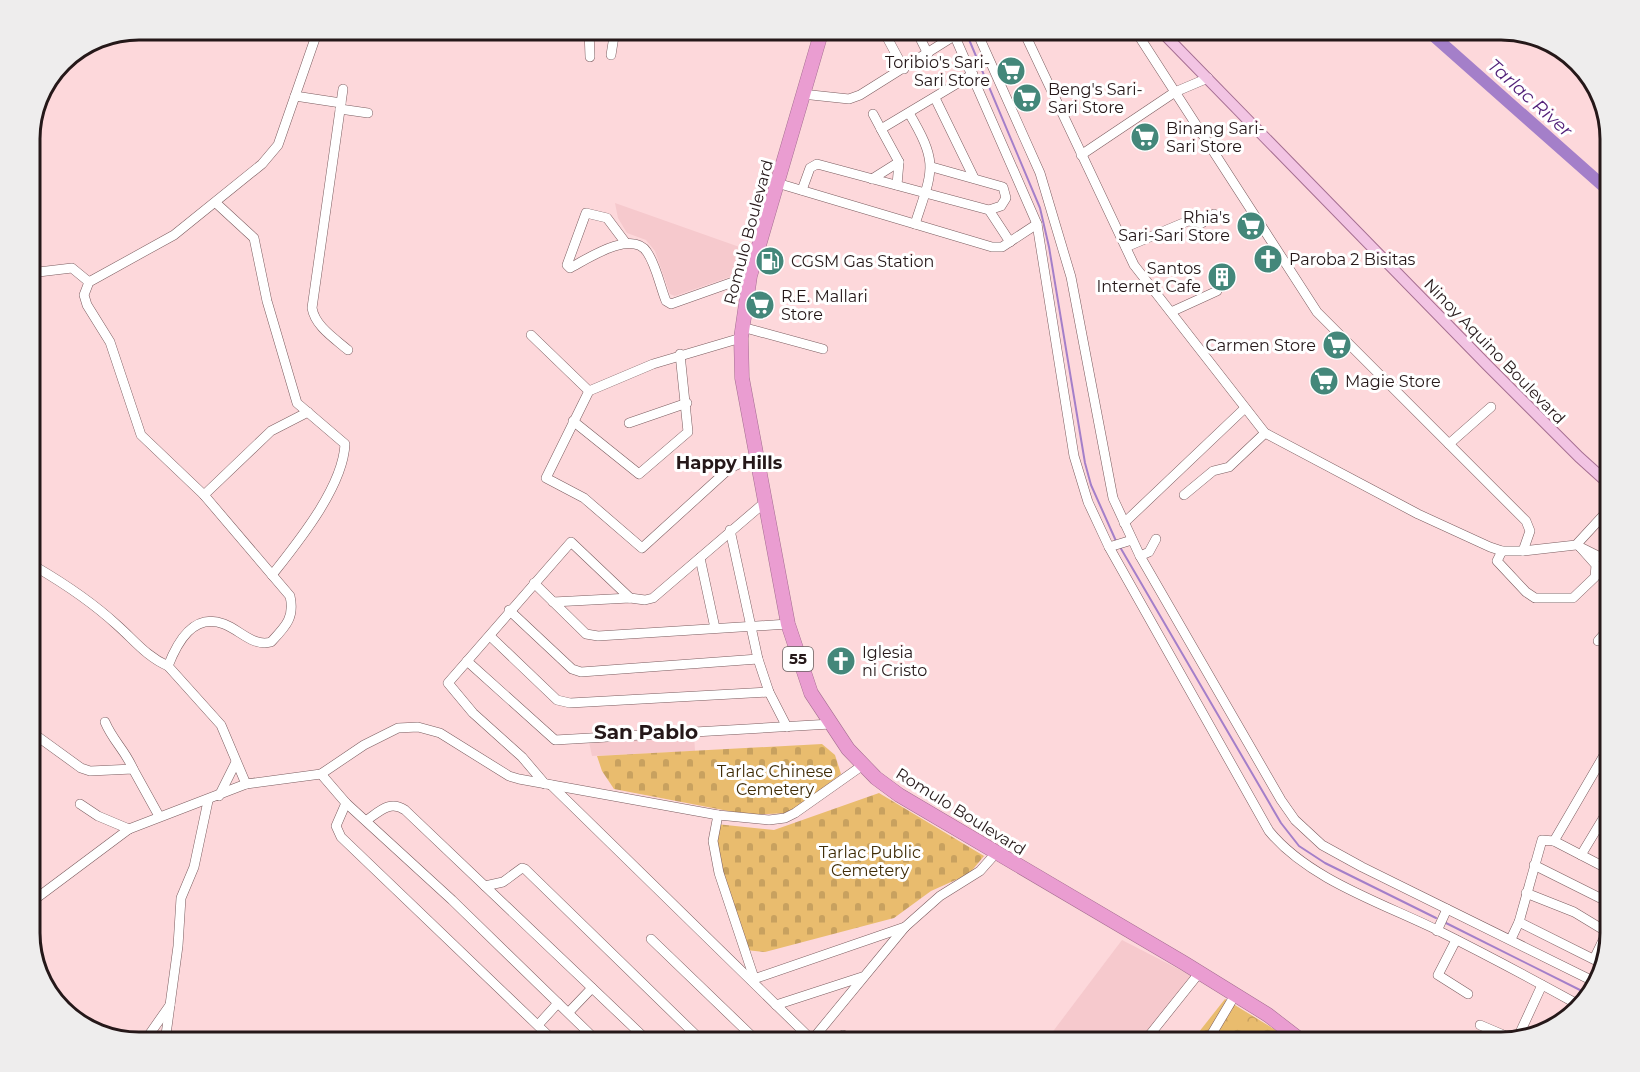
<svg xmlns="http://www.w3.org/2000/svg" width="1640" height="1072" viewBox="0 0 1640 1072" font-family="Montserrat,sans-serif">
  <defs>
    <pattern id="forest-crowns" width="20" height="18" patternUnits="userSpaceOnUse" patternTransform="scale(1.5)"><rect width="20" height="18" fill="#e9bc6e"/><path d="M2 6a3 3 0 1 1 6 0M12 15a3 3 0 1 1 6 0" fill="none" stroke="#c8a15f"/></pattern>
    <pattern id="cemetery-stones" width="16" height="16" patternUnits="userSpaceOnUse" patternTransform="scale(1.5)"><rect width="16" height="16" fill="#e9bc6e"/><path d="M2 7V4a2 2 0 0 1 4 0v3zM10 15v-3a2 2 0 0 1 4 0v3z" fill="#c8a15f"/></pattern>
  </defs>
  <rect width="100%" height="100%" fill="#fdd8db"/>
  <g fill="#f6c9cd">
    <polygon points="615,203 748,250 741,273 675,296 670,294 655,251 646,240 627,233 618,218"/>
    <polygon points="694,734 695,751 592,756 589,742"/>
    <polygon points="1122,940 1194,977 1142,1042 1045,1042"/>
  </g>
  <polygon fill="url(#forest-crowns)" points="1225,999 1295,1042 1191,1042"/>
  <g fill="url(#cemetery-stones)">
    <polygon points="822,744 835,755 841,774 790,813 749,815 614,789 602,771 597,756"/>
    <polygon points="879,793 984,856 969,874 931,891 894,918 765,952 746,950 713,839 716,824 774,830"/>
  </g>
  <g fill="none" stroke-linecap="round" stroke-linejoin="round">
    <g stroke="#a47fc9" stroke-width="2">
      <polyline points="965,30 1040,208 1049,247 1085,463 1091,485 1116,541"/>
      <polyline points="1120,547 1281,823 1299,846 1325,863 1436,918"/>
      <polyline points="1446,923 1590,995"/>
    </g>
    <g stroke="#a47fc9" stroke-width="12">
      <polyline points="139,30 140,30"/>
      <polyline points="1427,30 1610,192"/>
    </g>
    <g stroke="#7b5c5f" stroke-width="10">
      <g id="minor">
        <polyline points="589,30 590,57"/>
        <polyline points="883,30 904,69"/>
        <polyline points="916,30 928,54"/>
        <path d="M 952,30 L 1037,224 L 1074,456 L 1088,502 L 1109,547 L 1269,831 C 1308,879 1382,903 1437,930 C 1485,954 1532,979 1579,1005"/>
        <polyline points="976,30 1040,173 1071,277 1113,498 1140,556 1281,800 1295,820 1322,845 1362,867 1595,982"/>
        <polyline points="1023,30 1134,265 1265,433 1418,514 1490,547 1502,551 1523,551 1576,545 1610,508"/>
        <polyline points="1135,30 1317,312 1526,521 1530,531 1523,551"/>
        <polyline points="370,35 373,30"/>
        <polyline points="611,55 615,30"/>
        <polyline points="802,94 849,99 860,95 954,36"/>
        <path d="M 295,96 L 341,103 L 312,308 C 315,326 334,338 348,350"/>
        <polyline points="935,98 974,178"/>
        <polyline points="341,103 343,89"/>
        <polyline points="340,109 368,113"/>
        <path d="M 909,113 C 939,164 933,169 915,224"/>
        <polyline points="873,114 881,129"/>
        <polyline points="1081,155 1175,92 1208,78"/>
        <polyline points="872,179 899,162"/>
        <polyline points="777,183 992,247 1002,247 1037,224"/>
        <polyline points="897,185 899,162 881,129 973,74"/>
        <polyline points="802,190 810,168 817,164 989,210 1001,206 1006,198 1003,187 932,167"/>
        <path d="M 216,203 L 254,238 L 267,301 L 297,403 L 345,444 C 343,487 298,542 272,575"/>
        <polyline points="989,210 1010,242"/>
        <path d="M 625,242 L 607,218 L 586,213 L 567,265 L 570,268 C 587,259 632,229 647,252 C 656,265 660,286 666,301 L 671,304 L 750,276"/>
        <polyline points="1126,247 1188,221 1202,223 1214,214"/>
        <polyline points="30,273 72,268 89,282"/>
        <polyline points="1171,312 1217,291"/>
        <polyline points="742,327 823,349"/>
        <polyline points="531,335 589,391"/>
        <polyline points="741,338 653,364 589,391 546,478 584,498 642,548 730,468 755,457"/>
        <polyline points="573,421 639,474 688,432 680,354"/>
        <polyline points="629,423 687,403"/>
        <polyline points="1449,444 1491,407"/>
        <polyline points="204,495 271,431 308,412"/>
        <polyline points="1184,495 1213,471 1229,467 1265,433"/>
        <polyline points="1124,523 1245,408"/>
        <polyline points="730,530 758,659 769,692 787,727"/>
        <polyline points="1109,547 1132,540"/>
        <polyline points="1580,547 1610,562"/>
        <polyline points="1502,551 1497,561 1526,592 1535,598 1573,598 1595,577 1596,565 1580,547"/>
        <polyline points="1140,556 1149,552 1156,539"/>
        <polyline points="700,558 715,628"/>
        <path d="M 36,567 C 65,584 92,602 117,625 C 134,640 147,657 168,666"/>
        <polyline points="534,583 586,634 598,636 788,624"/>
        <polyline points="553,602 630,598 645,600 653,598 764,503"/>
        <polyline points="509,610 572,669 581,672 758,659"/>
        <polyline points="490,636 557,700 570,703 769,692"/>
        <polyline points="1598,641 1610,627"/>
        <polyline points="467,661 555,740 831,724"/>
        <path d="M 105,722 C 113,741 125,750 133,769"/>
        <polyline points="30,731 81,768 90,771 133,769 159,816"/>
        <polyline points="321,774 346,803 452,900 598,1042"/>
        <path d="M 246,784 L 221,725 L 168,666 C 177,643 193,612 224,624 C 240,630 253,647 271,642 C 285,627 295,618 290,596 L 204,495 L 141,435 L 110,342 L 87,305 L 84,295 L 89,282 L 174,235 L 262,164 L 278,145 L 318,30"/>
        <polyline points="545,784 522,757 473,713 448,683 571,542 630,598"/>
        <polyline points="551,785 812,1040 905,927"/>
        <polyline points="219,796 236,762"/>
        <polyline points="346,803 336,826 341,837 555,1042"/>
        <polyline points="80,804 98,816 129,829"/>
        <polyline points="718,815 713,841 719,873 754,978"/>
        <path d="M 367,820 C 380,811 390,800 405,810 L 649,1042"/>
        <polyline points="1554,841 1610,745"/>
        <polyline points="1581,855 1610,807"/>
        <polyline points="1534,865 1610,903"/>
        <polyline points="485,886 503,882 522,868 525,869 703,1042"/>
        <polyline points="1526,893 1574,912 1607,932"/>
        <polyline points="30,903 129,829 246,784 321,774 364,745 398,728 418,727 440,733 509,776 519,779 718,815 769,820 785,818 795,813 863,765"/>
        <polyline points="1519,922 1601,963"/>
        <polyline points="1437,931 1447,909"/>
        <polyline points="651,939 758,1042"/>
        <polyline points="1511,939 1519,922 1542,840 1554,841 1610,870"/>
        <polyline points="1456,940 1438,975 1468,994"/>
        <polyline points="1594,959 1609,928"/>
        <polyline points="751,980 905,927 940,896 980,871 996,853"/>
        <polyline points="776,1005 862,977"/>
        <polyline points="569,1012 592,988"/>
        <polyline points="538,1025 558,1003"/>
        <polyline points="1480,1025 1513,1039"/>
        <polyline points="1518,1037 1542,985"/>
        <polyline points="144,1042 170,1005"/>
        <polyline points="165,1042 178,946 181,898 194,867 208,801"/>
        <polyline points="835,1042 843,1035 852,1039"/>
        <polyline points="1144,1042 1200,972"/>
        <polyline points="1207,1042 1235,995"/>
      </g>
    </g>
    <g stroke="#a56e91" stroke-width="12">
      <polyline id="major" points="1160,30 1487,365 1579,457 1610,485"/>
    </g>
    <g stroke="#a56e91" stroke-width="15">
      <polyline id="highway" points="822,30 750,276 741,338 742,378 788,624 811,693 848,749 876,778 899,795 1184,963 1268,1015 1303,1042"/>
    </g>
    <use href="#minor" stroke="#fff" stroke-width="9"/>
    <use href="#major" stroke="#f2c4e3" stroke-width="10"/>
    <use href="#highway" stroke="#ea9dd1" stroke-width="14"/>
  </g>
  <defs>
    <g id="supermarket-disc" transform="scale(1.5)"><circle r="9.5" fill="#44877a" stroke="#fff"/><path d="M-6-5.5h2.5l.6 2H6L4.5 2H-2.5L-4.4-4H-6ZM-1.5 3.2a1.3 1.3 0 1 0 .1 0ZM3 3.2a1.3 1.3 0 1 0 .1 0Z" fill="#fff"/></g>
    <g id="church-disc" transform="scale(1.5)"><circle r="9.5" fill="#44877a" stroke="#fff"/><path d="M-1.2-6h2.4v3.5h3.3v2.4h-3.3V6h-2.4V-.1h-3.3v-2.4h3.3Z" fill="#fff"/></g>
    <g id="fuel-disc" transform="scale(1.5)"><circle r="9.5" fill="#44877a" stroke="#fff"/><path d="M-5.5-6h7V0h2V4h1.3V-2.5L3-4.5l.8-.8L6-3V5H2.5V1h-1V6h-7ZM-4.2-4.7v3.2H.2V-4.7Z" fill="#fff"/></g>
    <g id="building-disc" transform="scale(1.5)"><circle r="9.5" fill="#44877a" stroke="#fff"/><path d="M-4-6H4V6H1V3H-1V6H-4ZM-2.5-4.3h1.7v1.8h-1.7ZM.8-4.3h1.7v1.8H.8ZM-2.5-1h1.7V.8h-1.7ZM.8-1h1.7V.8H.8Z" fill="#fff"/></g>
  </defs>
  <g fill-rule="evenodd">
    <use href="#supermarket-disc" x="1011" y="71"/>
    <use href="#supermarket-disc" x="1027" y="98"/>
    <use href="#supermarket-disc" x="1145" y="137"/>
    <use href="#supermarket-disc" x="1251" y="226"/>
    <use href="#church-disc" x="1268" y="259"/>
    <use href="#fuel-disc" x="770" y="261"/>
    <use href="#building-disc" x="1222" y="277"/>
    <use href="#supermarket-disc" x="760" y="305"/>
    <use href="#supermarket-disc" x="1337" y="345"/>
    <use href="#supermarket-disc" x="1324" y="381"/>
    <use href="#church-disc" x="841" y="661"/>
  </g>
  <g text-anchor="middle" stroke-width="6" stroke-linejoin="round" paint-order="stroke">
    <rect fill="#fff" stroke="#665d5e" stroke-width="1.5" x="783" y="647" width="30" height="24" rx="4.5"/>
    <g font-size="15" font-weight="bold" fill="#251819">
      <text x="798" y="664">55</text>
    </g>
    <g font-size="16" fill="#251819" stroke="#fff" text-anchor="start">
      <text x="990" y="68" text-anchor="end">Toribio's Sari-<tspan x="990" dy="18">Sari Store</tspan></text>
      <text x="1048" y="95">Beng's Sari-<tspan x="1048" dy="18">Sari Store</tspan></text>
      <text x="1166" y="134">Binang Sari-<tspan x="1166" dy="18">Sari Store</tspan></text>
      <text x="1230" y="223" text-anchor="end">Rhia's<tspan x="1230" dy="18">Sari-Sari Store</tspan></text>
      <text x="1289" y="265">Paroba 2 Bisitas</text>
      <text x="791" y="267">CGSM Gas Station</text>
      <text x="1201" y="274" text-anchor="end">Santos<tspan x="1201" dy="18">Internet Cafe</tspan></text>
      <text x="781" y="302">R.E. Mallari<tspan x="781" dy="18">Store</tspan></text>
      <text x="1316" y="351" text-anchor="end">Carmen Store</text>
      <text x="1345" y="387">Magie Store</text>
      <text x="862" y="658">Iglesia<tspan x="862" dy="18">ni Cristo</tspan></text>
    </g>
    <g font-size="16" fill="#251819" stroke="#fff">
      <text transform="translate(748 232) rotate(-75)" y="6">Romulo Boulevard</text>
      <text transform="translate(1495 351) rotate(46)" y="6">Ninoy Aquino Boulevard</text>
      <text transform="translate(961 811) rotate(32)" y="6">Romulo Boulevard</text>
    </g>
    <g font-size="16" fill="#402d08" stroke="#fff">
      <text x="775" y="777">Tarlac Chinese<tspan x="775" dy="18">Cemetery</tspan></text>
      <text x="870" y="858">Tarlac Public<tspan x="870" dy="18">Cemetery</tspan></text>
    </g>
    <g font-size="18" font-style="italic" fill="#532179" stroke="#fff">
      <text transform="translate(1530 98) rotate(42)" y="6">Tarlac River</text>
    </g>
    <g font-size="18" font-weight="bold" fill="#251819" stroke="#fff">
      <text x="729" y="469">Happy Hills</text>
    </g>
    <g font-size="20" font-weight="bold" fill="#251819" stroke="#fff">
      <text x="646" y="739">San Pablo</text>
    </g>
  </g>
  <path d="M0 0H1640V1072H0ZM139 40H1501A99 99 0 0 1 1600 139V933A99 99 0 0 1 1501 1032H139A99 99 0 0 1 40 933V139A99 99 0 0 1 139 40Z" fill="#eeeded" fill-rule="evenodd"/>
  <path fill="none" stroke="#251819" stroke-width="3" d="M139 40H1501A99 99 0 0 1 1600 139V933A99 99 0 0 1 1501 1032H139A99 99 0 0 1 40 933V139A99 99 0 0 1 139 40Z"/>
</svg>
